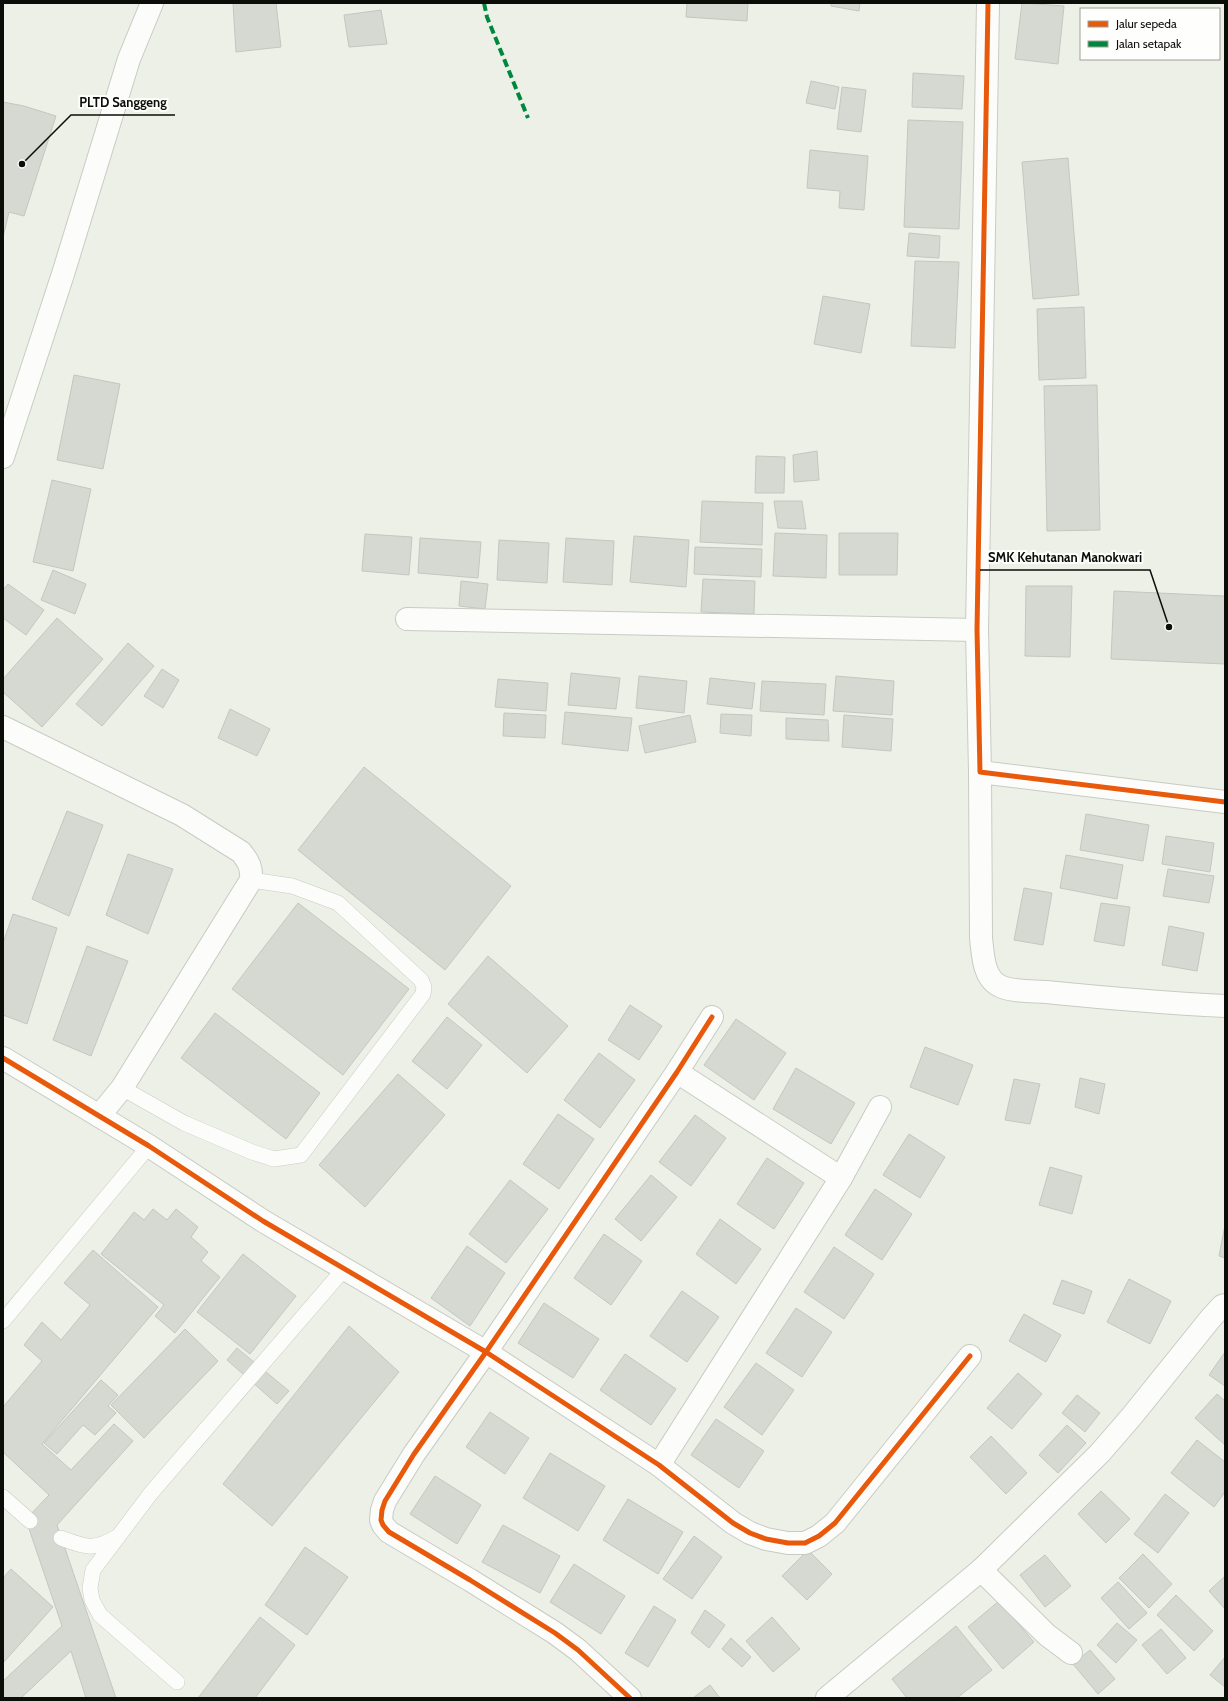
<svg xmlns="http://www.w3.org/2000/svg" width="1228" height="1701" viewBox="0 0 1228 1701" font-family="Cabin,sans-serif">
  <rect width="100%" height="100%" fill="#edf0e7"/>
  <g fill="#d6d9d2" stroke="#c4c7c0">
    <polygon points="233,3 276,3 281,47 236,52"/>
    <polygon points="687,3 748,3 747,21 686,17"/>
    <polygon points="831,3 860,3 859,11 831,6"/>
    <polygon points="1022,3 1064,6 1058,64 1015,59"/>
    <polygon points="381,10 387,44 349,47 344,15"/>
    <polygon points="913,73 964,76 962,109 912,107"/>
    <polygon points="811,81 839,87 835,109 806,103"/>
    <polygon points="842,87 866,90 861,132 837,129"/>
    <polygon points="3,102 24,106 56,116 24,216 9,212 3,237"/>
    <polygon points="908,120 963,122 959,229 904,227"/>
    <polygon points="810,150 868,156 864,210 839,208 840,191 807,188"/>
    <polygon points="1068,158 1079,295 1033,299 1022,162"/>
    <polygon points="909,233 940,236 939,258 907,256"/>
    <polygon points="915,261 959,262 955,348 911,346"/>
    <polygon points="823,296 870,304 861,353 814,344"/>
    <polygon points="1084,307 1086,378 1039,380 1037,309"/>
    <polygon points="74,375 120,384 103,469 57,460"/>
    <polygon points="1097,385 1100,530 1047,531 1044,386"/>
    <polygon points="817,451 819,480 794,482 793,455"/>
    <polygon points="756,456 785,457 784,493 755,493"/>
    <polygon points="52,480 91,489 73,571 33,562"/>
    <polygon points="702,501 763,503 762,545 700,542"/>
    <polygon points="774,501 802,501 806,529 778,528"/>
    <polygon points="775,533 827,535 826,578 773,576"/>
    <polygon points="839,533 898,533 897,575 839,575"/>
    <polygon points="365,534 412,537 409,575 362,571"/>
    <polygon points="634,536 689,540 686,587 630,582"/>
    <polygon points="420,538 481,542 478,578 418,573"/>
    <polygon points="566,538 614,541 612,585 563,582"/>
    <polygon points="499,540 549,543 547,583 497,580"/>
    <polygon points="695,547 762,549 761,577 694,574"/>
    <polygon points="53,570 86,584 75,614 41,600"/>
    <polygon points="703,579 755,581 754,614 701,612"/>
    <polygon points="461,581 488,584 485,609 459,606"/>
    <polygon points="8,584 44,610 26,635 3,618 3,590"/>
    <polygon points="1026,586 1072,586 1070,657 1025,656"/>
    <polygon points="1114,591 1225,596 1225,664 1111,659"/>
    <polygon points="57,618 103,659 42,727 3,692 3,679"/>
    <polygon points="128,643 154,666 102,726 76,704"/>
    <polygon points="162,669 179,680 163,708 144,696"/>
    <polygon points="571,673 620,678 616,709 568,705"/>
    <polygon points="639,676 687,681 684,713 636,708"/>
    <polygon points="836,676 894,681 892,715 833,711"/>
    <polygon points="710,678 755,683 752,709 707,704"/>
    <polygon points="498,679 548,683 546,711 495,707"/>
    <polygon points="762,681 826,684 824,715 760,711"/>
    <polygon points="230,709 270,729 257,756 218,738"/>
    <polygon points="565,712 632,718 628,751 562,744"/>
    <polygon points="504,713 546,715 545,738 503,736"/>
    <polygon points="721,714 752,715 751,736 720,733"/>
    <polygon points="690,715 696,742 645,753 639,726"/>
    <polygon points="844,715 893,719 891,751 842,747"/>
    <polygon points="786,718 828,720 829,741 786,739"/>
    <polygon points="364,767 511,886 445,970 298,850"/>
    <polygon points="67,811 103,825 69,916 32,899"/>
    <polygon points="1086,814 1149,825 1143,861 1080,850"/>
    <polygon points="1166,836 1214,843 1210,872 1162,864"/>
    <polygon points="128,854 173,869 148,934 106,915"/>
    <polygon points="1066,855 1123,865 1117,899 1060,888"/>
    <polygon points="1168,869 1214,876 1209,903 1163,896"/>
    <polygon points="1024,888 1052,893 1043,945 1014,940"/>
    <polygon points="298,903 409,989 343,1075 232,989"/>
    <polygon points="1101,903 1130,907 1124,946 1094,941"/>
    <polygon points="13,914 57,928 27,1024 3,1015 3,943"/>
    <polygon points="1169,926 1204,933 1197,971 1162,965"/>
    <polygon points="87,946 128,961 91,1056 53,1040"/>
    <polygon points="488,956 568,1026 527,1073 448,1004"/>
    <polygon points="630,1005 662,1026 639,1060 608,1040"/>
    <polygon points="215,1013 320,1093 286,1139 181,1058"/>
    <polygon points="447,1017 482,1045 447,1089 412,1061"/>
    <polygon points="736,1019 786,1053 754,1100 704,1065"/>
    <polygon points="925,1047 973,1065 958,1105 910,1087"/>
    <polygon points="599,1053 635,1080 600,1128 564,1100"/>
    <polygon points="796,1068 855,1103 831,1144 773,1109"/>
    <polygon points="398,1074 445,1115 365,1207 319,1165"/>
    <polygon points="1080,1078 1105,1084 1099,1114 1075,1107"/>
    <polygon points="1014,1079 1040,1084 1030,1124 1005,1120"/>
    <polygon points="558,1114 594,1139 559,1189 523,1164"/>
    <polygon points="695,1115 726,1138 691,1186 659,1162"/>
    <polygon points="909,1134 945,1157 920,1198 883,1175"/>
    <polygon points="767,1158 804,1183 774,1229 737,1204"/>
    <polygon points="1050,1167 1082,1176 1072,1214 1039,1205"/>
    <polygon points="651,1175 677,1197 641,1241 615,1219"/>
    <polygon points="510,1180 548,1209 506,1263 469,1234"/>
    <polygon points="875,1189 912,1214 882,1260 845,1235"/>
    <polygon points="153,1209 167,1220 176,1209 198,1227 191,1237 208,1252 201,1261 220,1277 175,1333 155,1316 164,1305 101,1254 134,1212 144,1220"/>
    <polygon points="720,1219 761,1249 736,1284 696,1254"/>
    <polygon points="1225,1225 1225,1258 1219,1256"/>
    <polygon points="604,1234 642,1261 611,1305 574,1278"/>
    <polygon points="467,1246 505,1273 470,1326 431,1298"/>
    <polygon points="834,1247 874,1274 844,1319 804,1292"/>
    <polygon points="93,1250 158,1307 42,1444 71,1470 114,1424 133,1441 57,1525 116,1698 86,1698 71,1651 21,1698 3,1698 3,1681 62,1626 27,1523 29,1516 49,1495 3,1452 3,1407 42,1361 24,1345 42,1322 61,1340 90,1305 64,1283"/>
    <polygon points="243,1254 296,1296 250,1354 197,1312"/>
    <polygon points="1129,1279 1171,1301 1150,1344 1107,1322"/>
    <polygon points="1062,1280 1092,1291 1084,1314 1053,1304"/>
    <polygon points="682,1291 719,1317 687,1362 650,1336"/>
    <polygon points="544,1303 599,1339 573,1378 518,1343"/>
    <polygon points="796,1308 832,1332 802,1377 766,1353"/>
    <polygon points="1024,1314 1061,1335 1046,1362 1009,1341"/>
    <polygon points="349,1326 399,1372 272,1526 223,1484"/>
    <polygon points="185,1329 218,1361 144,1438 111,1405"/>
    <polygon points="237,1348 289,1391 277,1404 227,1360"/>
    <polygon points="1225,1352 1225,1386 1209,1375"/>
    <polygon points="625,1354 676,1389 651,1425 600,1390"/>
    <polygon points="756,1363 794,1390 762,1435 724,1407"/>
    <polygon points="1018,1373 1042,1394 1012,1429 987,1408"/>
    <polygon points="101,1380 118,1395 108,1406 116,1413 95,1435 83,1425 57,1454 44,1443"/>
    <polygon points="1217,1394 1225,1401 1225,1445 1195,1418"/>
    <polygon points="1077,1395 1100,1413 1085,1432 1062,1413"/>
    <polygon points="490,1412 529,1438 505,1474 466,1447"/>
    <polygon points="716,1419 764,1451 739,1488 691,1455"/>
    <polygon points="1067,1425 1086,1443 1058,1473 1039,1455"/>
    <polygon points="991,1436 1027,1473 1006,1494 970,1457"/>
    <polygon points="1197,1440 1225,1462 1225,1492 1214,1507 1171,1473"/>
    <polygon points="550,1453 605,1486 578,1531 523,1498"/>
    <polygon points="435,1476 481,1505 457,1544 410,1514"/>
    <polygon points="1101,1491 1130,1519 1106,1543 1078,1514"/>
    <polygon points="1165,1494 1189,1513 1158,1553 1134,1534"/>
    <polygon points="628,1499 683,1532 658,1574 603,1540"/>
    <polygon points="503,1525 560,1556 540,1593 482,1562"/>
    <polygon points="694,1536 722,1557 692,1599 663,1579"/>
    <polygon points="305,1547 348,1577 307,1635 265,1605"/>
    <polygon points="808,1550 832,1574 807,1600 782,1576"/>
    <polygon points="1143,1554 1172,1584 1149,1608 1119,1578"/>
    <polygon points="1045,1555 1071,1586 1045,1607 1020,1575"/>
    <polygon points="574,1564 625,1596 601,1634 550,1602"/>
    <polygon points="11,1569 53,1607 3,1663 3,1578"/>
    <polygon points="1225,1576 1225,1609 1209,1591"/>
    <polygon points="1118,1582 1147,1613 1129,1629 1101,1598"/>
    <polygon points="1176,1595 1213,1631 1194,1651 1157,1615"/>
    <polygon points="999,1601 1034,1642 1003,1669 968,1627"/>
    <polygon points="654,1606 676,1620 648,1667 625,1653"/>
    <polygon points="705,1610 725,1625 709,1648 691,1633"/>
    <polygon points="260,1617 295,1645 255,1698 198,1698"/>
    <polygon points="772,1617 800,1649 773,1672 746,1641"/>
    <polygon points="1117,1623 1137,1640 1116,1663 1097,1645"/>
    <polygon points="956,1626 992,1670 957,1698 907,1698 892,1679"/>
    <polygon points="1161,1629 1186,1658 1167,1674 1142,1645"/>
    <polygon points="731,1638 751,1657 742,1667 722,1649"/>
    <polygon points="1090,1650 1115,1679 1098,1694 1073,1664"/>
    <polygon points="1225,1657 1225,1687 1210,1675"/>
    <polygon points="710,1685 720,1698 693,1698"/>
  </g>
  <g fill="none" stroke-linecap="round" stroke-linejoin="round">
    <g stroke="#c8cbc3" stroke-width="16">
      <g id="service">
        <polyline points="122,1088 184,1123 252,1152 274,1159 301,1155 423,994 424,987 421,980 338,903 292,886 251,880"/>
        <polyline points="3,1321 149,1146"/>
        <polyline points="3,1497 30,1521"/>
        <path d="M 61,1538 C 85,1547 94,1551 117,1537"/>
        <polyline points="177,1682 100,1615 92,1600 90,1588 93,1570 151,1493 344,1269"/>
      </g>
    </g>
    <g stroke="#c8cbc3" stroke-width="24">
      <g id="minor">
        <polyline points="988,3 977,630 980,772 1225,802"/>
        <polyline points="3,457 63,274 129,59 152,3"/>
        <polyline points="407,619 977,630"/>
        <path d="M 3,727 L 182,815 L 241,852 C 249,862 252,868 251,880 L 122,1088 L 99,1116"/>
        <path d="M 980,772 L 981,938 C 983,954 983,976 998,985 C 1009,992 1033,991 1046,992 C 1106,998 1165,1003 1225,1006"/>
        <polyline points="3,1058 149,1146 263,1221 486,1352 659,1465 733,1523 750,1533 766,1539 788,1543 805,1543 819,1536 835,1523 970,1356"/>
        <polyline points="677,1072 841,1178"/>
        <polyline points="659,1465 841,1178 880,1107"/>
        <polyline points="981,1570 1047,1635 1071,1653"/>
        <polyline points="630,1698 578,1650 555,1633 470,1580 389,1532 383,1525 381,1520 382,1510 385,1501 414,1454 486,1352 677,1072 712,1017"/>
        <polyline points="827,1698 981,1570 1100,1453 1132,1416 1211,1318 1222,1306 1225,1305"/>
      </g>
    </g>
    <use href="#service" stroke="#fcfdfb" stroke-width="15"/>
    <use href="#minor" stroke="#fcfdfb" stroke-width="22"/>
    <polyline stroke="#00873e" stroke-width="4" stroke-dasharray="8 4" stroke-linecap="butt" points="484,3 487,17 528,118"/>
    <g stroke="#fefffc" stroke-width="8">
      <g id="cycleway">
        <polyline points="988,3 977,630 980,772 1225,802"/>
        <polyline points="3,1058 149,1146 263,1221 486,1352 659,1465 733,1523 750,1533 766,1539 788,1543 805,1543 819,1536 835,1523 970,1356"/>
        <polyline points="630,1698 578,1650 555,1633 470,1580 389,1532 383,1525 381,1520 382,1510 385,1501 414,1454 486,1352 677,1072 712,1017"/>
      </g>
    </g>
    <use href="#cycleway" stroke="#e8590c" stroke-width="5"/>
  </g>
  <path fill="none" stroke="#0b0d08" stroke-width="1.5" d="M22 164L71 115H175M1169 627L1150 570H980"/>
  <g fill="#0b0d08" stroke="#fefffc" stroke-width="1.5">
    <circle cx="22" cy="164" r="4"/>
    <circle cx="1169" cy="627" r="4"/>
  </g>
  <g font-size="13" text-anchor="middle" font-weight="bold" fill="#0b0d08" stroke="#fefffc" stroke-width="4" stroke-linejoin="round" paint-order="stroke">
    <text x="123" y="107">PLTD Sanggeng</text>
    <text x="1065" y="562">SMK Kehutanan Manokwari</text>
  </g>
  <rect width="1228" height="1701" fill="none" stroke="#0b0d08" stroke-width="8"/>
  <rect x="1080" y="8" width="140" height="52" fill="#fefffc" stroke="#9d9e9a"/>
  <rect x="1088" y="21" width="20" height="6" fill="#e8590c" stroke="#9d9e9a"/>
  <text x="1116" y="28" font-size="12" fill="#0b0d08">Jalur sepeda</text>
  <rect x="1088" y="41" width="20" height="6" fill="#00873e" stroke="#9d9e9a"/>
  <text x="1116" y="48" font-size="12" fill="#0b0d08">Jalan setapak</text>
</svg>
